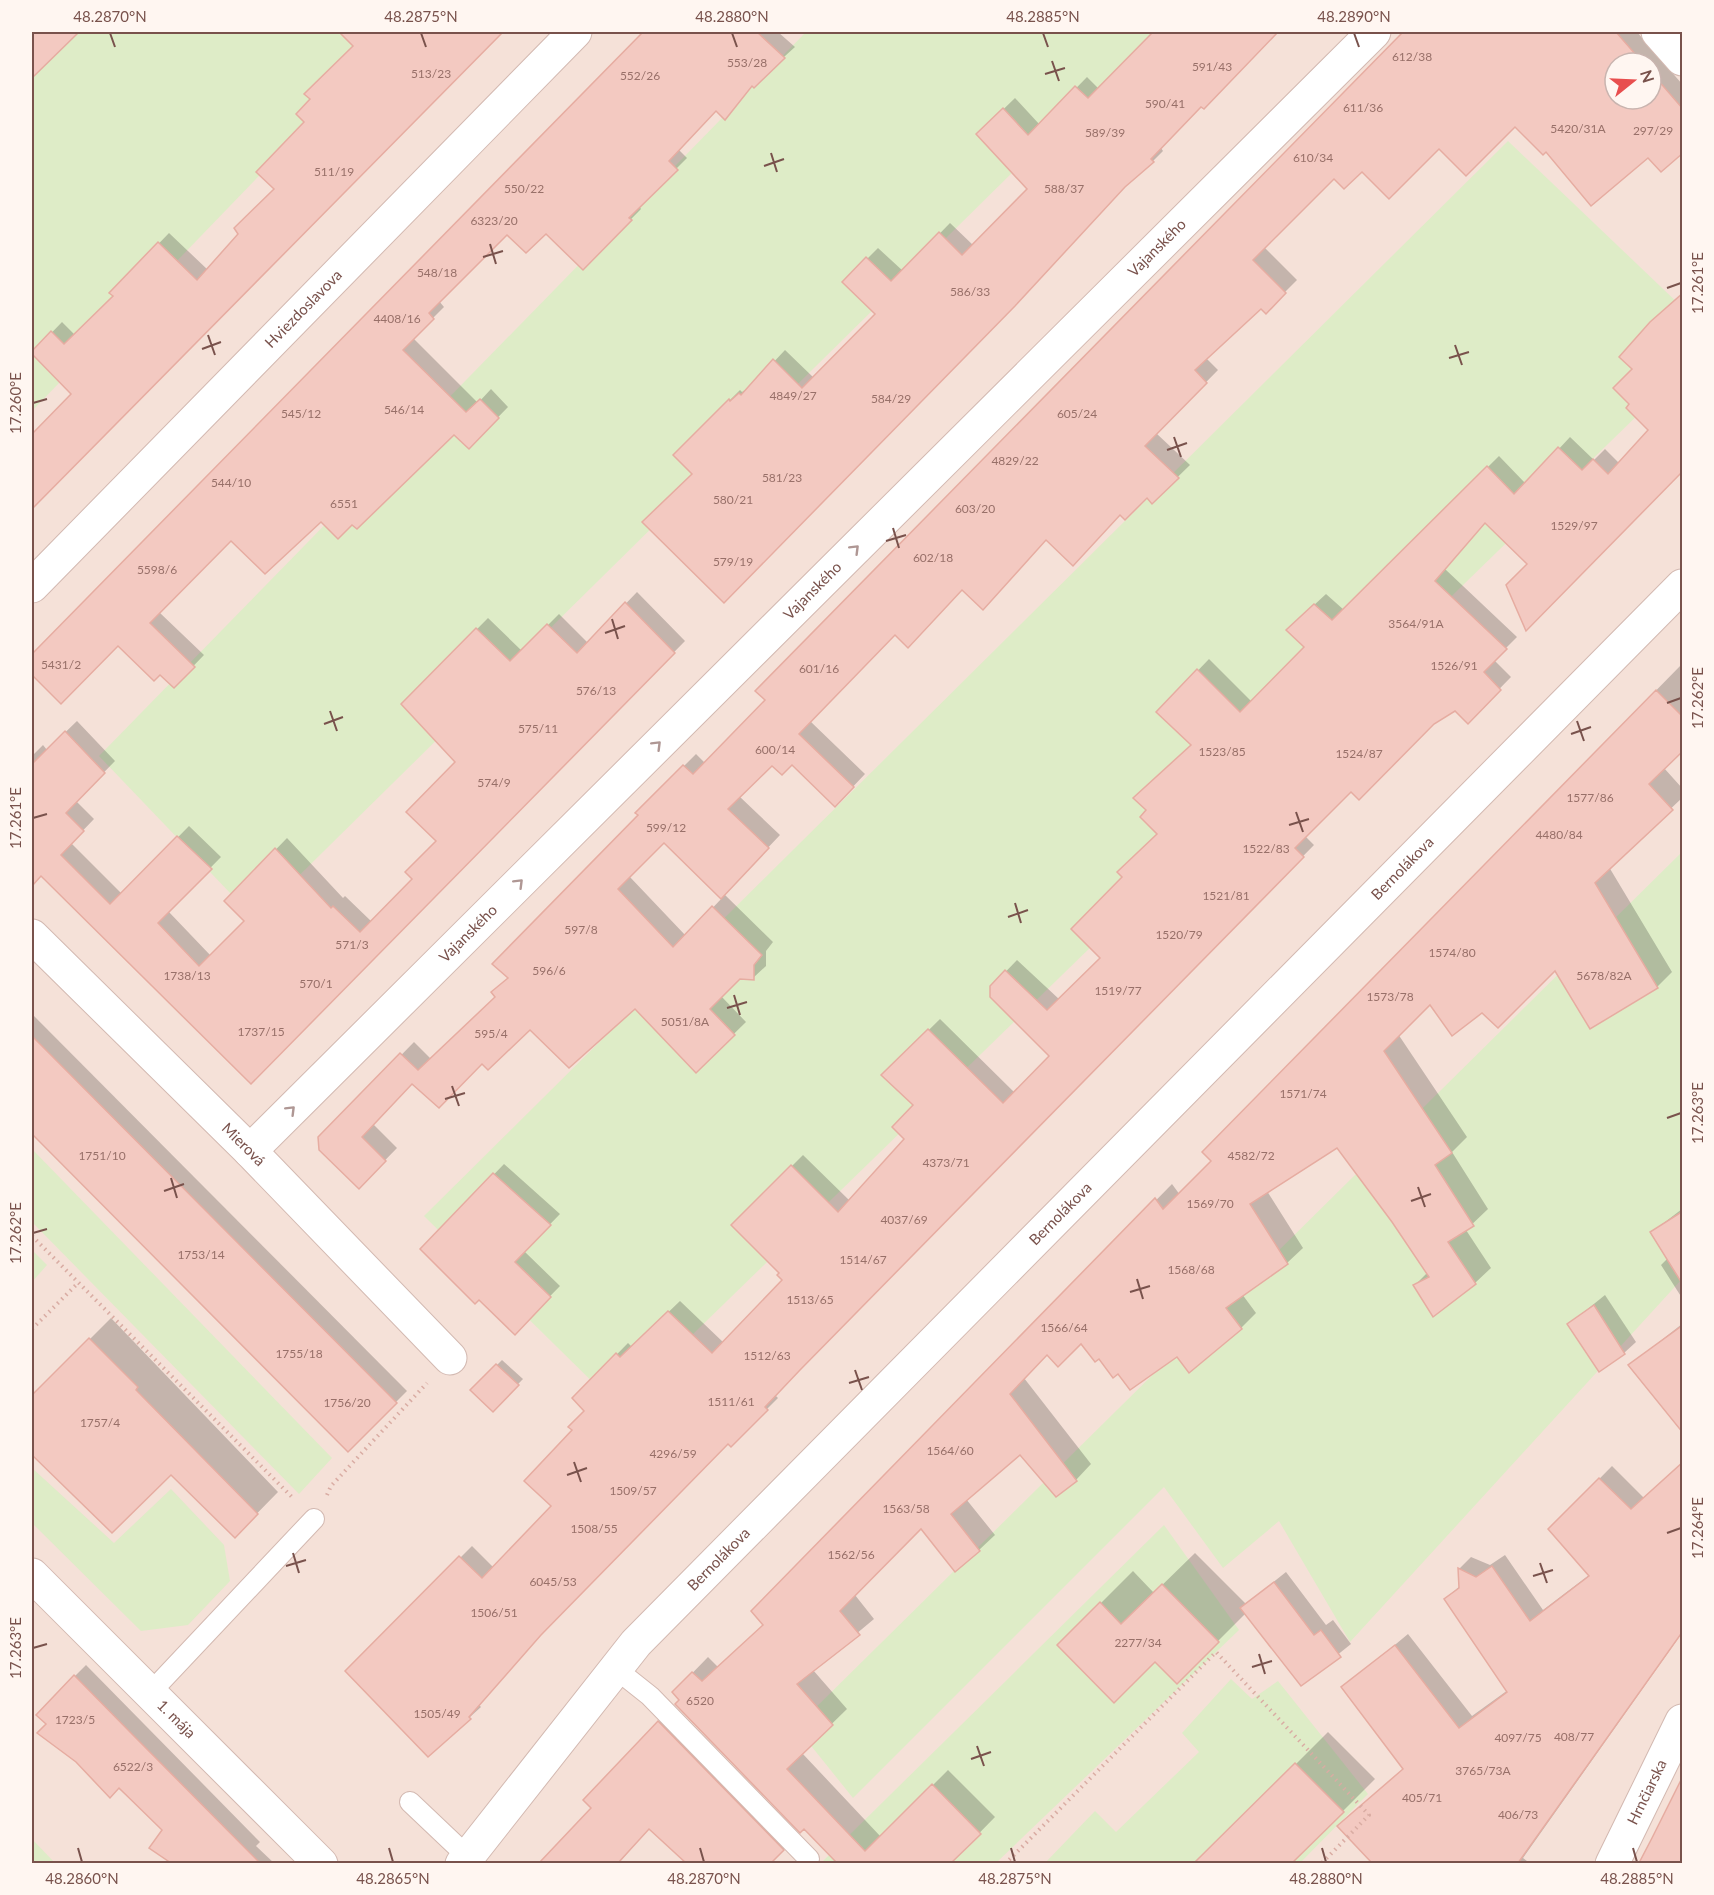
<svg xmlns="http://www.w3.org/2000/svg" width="1714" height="1895" viewBox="0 0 1714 1895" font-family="Lato,sans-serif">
  <rect width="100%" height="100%" fill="#fdf1ea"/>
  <path fill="#f5e1d8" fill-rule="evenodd" d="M 32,32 L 1682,32 L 1682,1863 L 32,1863 ZM 1615,63 L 1651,63 L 1651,99 L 1615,99 Z"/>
  <g fill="#deecc7">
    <polygon points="74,32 398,32 32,411 32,75"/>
    <polygon points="806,32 1155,32 255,919 99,756"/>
    <polygon points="1508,141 1682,307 1682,372 618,1407 424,1216"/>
    <polygon points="1682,852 1682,1279 1350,1642 1279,1521 1223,1568 1164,1487 853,1798 796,1727"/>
    <polygon points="32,1149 332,1458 299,1494 32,1222"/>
    <polygon points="32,1250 47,1265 32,1282"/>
    <polygon points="32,1468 114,1543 171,1489 224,1545 230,1581 188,1625 141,1631 32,1523"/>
    <polygon points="1164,1525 1239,1630 996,1863 820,1864"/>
    <polygon points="1231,1679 1252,1699 1278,1681 1368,1794 1300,1863 1044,1864 1095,1811 1116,1832 1199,1752 1182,1733"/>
    <polygon points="32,1839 55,1863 32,1863"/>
  </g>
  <g fill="#0003" fill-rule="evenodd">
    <polygon points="32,32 76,32 32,76"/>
    <polygon points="350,32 500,32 32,508 32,436 73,394 32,353 62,322 75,335 115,296 111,293 169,233 208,270 276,189 306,122 355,46 346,37"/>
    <polygon points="645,32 778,32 795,47 753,85 725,118 717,109 679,150 687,158 639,206 641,209 583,268 546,231 507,233 439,301 444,307 413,338 478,403 491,389 508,407 469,447 454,433 352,523 321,520 231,539 159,612 204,655 174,686 160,673 118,644 61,701 32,673 32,656"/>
    <polygon points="1162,32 1278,32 1204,107 1202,105 1161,148 1163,151 1153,161 694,474 675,455 740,390 742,392 752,385 785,350 814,378 877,314 844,282 878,248 903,271 950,223 974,246 1029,189 978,134 1015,98 1040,125 1087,77 1099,89"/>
    <path d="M 1404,32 L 1637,32 L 1682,84 L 1682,151 L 1648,156 L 1546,150 L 1515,125 L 1334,177 L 1264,247 L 1297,280 L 1266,311 L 1261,307 L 1206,358 L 1218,370 L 1156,433 L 1190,465 L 1152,502 L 1147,496 L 1121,513 L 1047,539 L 963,588 L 895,633 L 810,721 L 865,774 L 847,793 L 793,763 L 772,764 L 739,796 L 780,835 L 724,894 L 773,942 L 766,951 L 766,966 L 753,978 L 740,977 L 721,996 L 746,1022 L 696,1071 L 635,1007 L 530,1028 L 482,1062 L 412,1082 L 373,1124 L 397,1148 L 359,1187 L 320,1138 L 414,1042 L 431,1059 L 497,997 L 509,977 L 640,815 L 637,813 L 696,754 L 705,763 L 767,700 L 758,691 ZM 1615,63 L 1651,63 L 1651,99 L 1615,99 ZM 664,841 L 722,898 L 686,936 L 629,876 Z"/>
    <polygon points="1651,323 1682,469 1529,564 1485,522 1445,569 1517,637 1494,660 1511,677 1468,721 1455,710 1434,722 1351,790 1305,836 1314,845 811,1357 775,1395 778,1398 731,1445 728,1442 552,1622 479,1705 481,1707 428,1755 347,1671 472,1546 494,1568 553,1506 574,1430 586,1411 574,1398 628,1343 632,1347 680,1301 724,1343 784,1280 781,1273 733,1225 803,1155 850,1201 907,1139 916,1105 883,1075 940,1019 1015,1093 1051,1056 991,987 1017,960 1060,1000 1102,958 1124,877 1159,833 1193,745 1159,711 1209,659 1252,702 1306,647 1299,619 1326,594 1344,610 1499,456 1526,484 1570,437 1594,460 1605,449 1619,463 1650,430 1631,404 1634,369"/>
    <polygon points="637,592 685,641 251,1082 32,864 32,756 43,745 47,750 77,721 115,761 76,801 94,819 71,843 122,894 189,826 221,857 168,911 211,956 246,921 226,901 287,838 343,898 345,896 372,922 414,879 438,841 457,762 403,704 488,618 522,651 559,614 588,643"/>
    <polygon points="1682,664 1682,749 1664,768 1682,788 1682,798 1609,867 1672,972 1657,987 1555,969 1482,1011 1430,1002 1398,1034 1467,1137 1452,1152 1488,1209 1466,1230 1491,1268 1475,1283 1414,1286 1428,1272 1337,1146 1267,1191 1303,1248 1287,1263 1242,1294 1256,1313 1241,1328 1177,1355 1119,1372 1081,1342 1048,1353 1024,1378 1091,1464 1076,1480 1020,1453 966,1499 995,1535 979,1550 921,1527 855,1595 874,1619 813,1670 847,1709 802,1753 881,1837 948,1770 995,1817 949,1864 839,1864 674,1692 708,1657 718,1667 765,1624 753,1611 1172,1184 1180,1195 1213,1161 1204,1152"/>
    <polygon points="32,1014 407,1391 348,1450 32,1132"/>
    <polygon points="504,1164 560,1214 524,1251 560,1286 515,1332 422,1249"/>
    <polygon points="1682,1209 1682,1298 1661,1265 1668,1258 1652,1232"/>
    <polygon points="1605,1295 1636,1342 1624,1353 1569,1324"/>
    <polygon points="111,1318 278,1492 235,1536 171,1472 112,1531 32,1452 32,1397"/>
    <polygon points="1682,1324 1682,1430 1630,1365"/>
    <polygon points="502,1360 523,1379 493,1410 472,1390"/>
    <polygon points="1682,1463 1682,1633 1523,1858 1531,1864 1374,1864 1339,1826 1404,1768 1343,1688 1408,1634 1472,1716 1508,1690 1445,1599 1461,1585 1459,1569 1471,1557 1490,1565 1505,1555 1543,1610 1589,1575 1550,1529 1612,1466 1644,1498"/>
    <polygon points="1195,1553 1246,1604 1286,1572 1326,1625 1333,1620 1351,1644 1301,1684 1246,1613 1177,1682 1155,1660 1059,1645 1133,1571 1154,1593"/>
    <polygon points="86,1665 260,1842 256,1846 275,1864 172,1864 151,1848 164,1830 48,1724 75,1676"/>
    <polygon points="672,1709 796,1836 770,1864 688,1864 650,1827 618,1864 541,1864 594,1808 659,1722"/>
    <polygon points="1328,1732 1375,1779 1290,1864 1196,1864"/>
    <polygon points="1682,1779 1682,1864 1641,1864"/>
  </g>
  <g fill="#f3c9c1" stroke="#e6aca1" stroke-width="1.5">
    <polygon points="32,32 79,32 32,78"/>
    <polygon points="339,32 503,32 32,509 32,434 71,394 32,354 32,351 51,331 64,344 113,296 109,293 158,242 197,280 238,234 234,228 274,189 256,172 304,122 296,114 310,99 304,94 353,46"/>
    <polygon points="643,32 757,32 785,58 754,88 752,86 725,120 716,111 669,161 678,170 629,218 632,220 583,270 546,234 526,253 507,235 429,313 434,319 403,350 466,412 480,399 499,418 469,449 454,435 357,529 352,525 338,539 321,522 265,574 231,541 150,623 195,667 174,688 160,675 154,681 118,646 61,704 32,675 32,654"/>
    <polygon points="1153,32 1278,32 1204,109 1201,107 1151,159 1154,162 1125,187 1015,306 724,603 642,522 692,474 673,455 729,399 730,401 739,393 741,395 773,359 802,388 875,314 842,282 866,257 891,281 939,232 962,255 1027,189 976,134 1003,108 1028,135 1075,86 1088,98"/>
    <polygon points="1403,32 1616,32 1643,63 1615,63 1615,99 1651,99 1651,72 1683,109 1683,153 1661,172 1648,158 1591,206 1546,152 1543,155 1515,127 1466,176 1439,149 1389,199 1362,172 1344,189 1334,179 1253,260 1286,293 1266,314 1261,309 1195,370 1207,383 1145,446 1179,478 1152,504 1147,498 1125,520 1120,515 1073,566 1046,540 983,610 962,590 908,648 895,635 799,734 854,787 835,807 792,765 782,775 772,766 728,809 769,848 721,899 664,843 618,889 673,947 712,906 762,955 754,965 754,980 740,979 710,1009 735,1035 696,1073 635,1009 569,1068 530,1030 488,1070 482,1064 439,1108 412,1084 362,1137 386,1161 359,1189 319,1150 318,1137 400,1053 418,1070 495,997 491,992 508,978 492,964 638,815 635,813 683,765 693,774 765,700 755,691"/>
    <polygon points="1683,293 1683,471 1526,631 1506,585 1527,564 1485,523 1435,581 1507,649 1484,672 1501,690 1468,724 1455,711 1434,724 1359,800 1351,792 1295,848 1304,857 800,1370 765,1407 768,1410 731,1447 728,1444 541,1635 469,1717 471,1719 428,1757 345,1671 459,1556 482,1578 551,1506 524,1481 572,1430 568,1427 584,1411 572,1398 616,1353 620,1357 668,1311 712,1353 782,1280 777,1275 779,1273 731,1225 791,1165 838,1212 904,1139 892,1127 913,1105 881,1075 928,1029 1003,1103 1049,1056 990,997 990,986 1005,970 1047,1010 1100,958 1071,929 1122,877 1117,872 1157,834 1140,817 1146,810 1133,798 1191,745 1156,712 1197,669 1240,712 1304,647 1286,630 1314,604 1332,620 1487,466 1514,494 1558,447 1582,470 1593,459 1608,474 1648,430 1626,408 1629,404 1613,388 1632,369 1619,357 1650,322"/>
    <polygon points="625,602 675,653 251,1084 41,876 32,886 32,764 65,731 105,773 66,813 84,831 61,855 110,904 177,836 212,869 158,923 199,966 244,921 224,901 275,848 331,908 333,906 360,932 412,879 405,872 436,841 406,812 455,762 401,704 476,628 510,661 547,624 577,653"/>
    <polygon points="1656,690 1683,717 1683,751 1649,784 1673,810 1595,883 1658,988 1590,1029 1555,971 1498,1028 1482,1013 1452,1036 1430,1005 1384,1051 1452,1153 1435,1165 1474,1226 1448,1242 1476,1284 1433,1317 1413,1285 1429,1277 1392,1222 1337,1148 1250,1204 1288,1264 1226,1308 1242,1329 1189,1373 1177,1357 1130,1390 1118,1374 1113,1378 1099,1359 1095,1362 1081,1344 1058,1367 1047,1355 1010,1394 1077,1481 1056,1497 1020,1455 951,1514 980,1551 955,1572 921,1529 840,1611 860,1635 797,1684 833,1725 787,1769 865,1851 932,1784 981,1834 951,1863 837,1863 804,1829 800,1833 675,1704 679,1700 672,1692 692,1672 702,1681 763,1625 751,1611 1155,1198 1163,1209 1211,1161 1202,1152"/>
    <polygon points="32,1036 397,1403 348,1452 32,1134"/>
    <polygon points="493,1173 551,1225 515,1262 551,1297 515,1335 479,1300 475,1304 420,1249"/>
    <polygon points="1683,1211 1683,1285 1650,1232"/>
    <polygon points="1594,1305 1625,1354 1599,1372 1567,1324"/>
    <polygon points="1683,1325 1683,1433 1628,1365"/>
    <polygon points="89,1338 138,1387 136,1390 258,1514 235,1538 171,1475 112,1533 32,1455 32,1395"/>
    <polygon points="496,1364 519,1385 493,1412 470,1390"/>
    <polygon points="1683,1462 1683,1631 1518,1863 1372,1863 1337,1826 1403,1769 1341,1687 1395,1645 1459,1728 1507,1692 1444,1599 1459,1588 1458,1568 1476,1577 1492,1566 1530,1621 1589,1576 1548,1529 1599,1478 1631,1509"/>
    <polygon points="1274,1582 1314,1635 1321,1630 1341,1657 1301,1686 1240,1608"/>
    <polygon points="1162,1584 1219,1642 1177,1684 1155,1662 1114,1703 1057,1645 1100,1602 1121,1624"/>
    <polygon points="74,1675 131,1733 260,1863 171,1863 149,1848 162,1830 119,1788 110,1798 76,1762 37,1733 46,1724 36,1715"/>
    <polygon points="658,1721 784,1850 771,1863 686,1863 649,1829 618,1863 539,1863 591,1808 583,1800"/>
    <polygon points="1295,1763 1344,1812 1292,1863 1194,1863"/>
    <polygon points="1683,1776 1683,1863 1639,1863 1652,1838"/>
  </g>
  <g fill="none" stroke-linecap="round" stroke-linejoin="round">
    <g stroke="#d3b9b1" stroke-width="22">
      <g id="service">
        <polyline points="616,1669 650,1696 809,1859"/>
        <polyline points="150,1693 314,1519"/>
        <polyline points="410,1802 468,1857"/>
      </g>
    </g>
    <g stroke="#d3b9b1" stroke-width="35">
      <g id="minor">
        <polyline points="1658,32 1682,59"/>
        <path id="s1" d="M 32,586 L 575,32"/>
        <path id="s2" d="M 32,936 L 250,1151 L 450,1358"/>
        <path id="s3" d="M 250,1151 L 1374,32"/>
        <path id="s4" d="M 32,1575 L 321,1864"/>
        <path id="s5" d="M 462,1864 L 636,1643 L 1682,586"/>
        <path id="s6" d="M 1612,1864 L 1682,1721"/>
      </g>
    </g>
    <g stroke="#d9aca3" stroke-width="4" stroke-dasharray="1.5 4.5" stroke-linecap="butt">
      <polyline points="32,1236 294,1499"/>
      <polyline points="32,1329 78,1283"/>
      <polyline points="327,1495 331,1486 427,1383"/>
      <polyline points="1005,1864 1216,1652 1369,1815 1321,1864"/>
    </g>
    <use href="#service" stroke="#fff" stroke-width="20"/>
    <use href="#minor" stroke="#fff" stroke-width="33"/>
  </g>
  <defs><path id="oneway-chevron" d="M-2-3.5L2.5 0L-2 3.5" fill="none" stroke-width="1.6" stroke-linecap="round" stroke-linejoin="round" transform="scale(1.5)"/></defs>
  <g stroke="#af9794">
    <use href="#oneway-chevron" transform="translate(855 549) rotate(-45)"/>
    <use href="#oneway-chevron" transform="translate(657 745) rotate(-45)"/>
    <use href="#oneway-chevron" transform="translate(519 883) rotate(-45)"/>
    <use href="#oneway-chevron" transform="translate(291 1110) rotate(-45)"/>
  </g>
  <path fill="none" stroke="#79524c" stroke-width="2" d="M 110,33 L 115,47M 421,33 L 426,47M 732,33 L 737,47M 1043,33 L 1048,47M 1354,33 L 1359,47M 1052,61 L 1059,81M 1045,74 L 1065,68M 771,153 L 777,172M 764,166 L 784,159M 490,244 L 496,264M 483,257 L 503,251M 1667,288 L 1681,283M 208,335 L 215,355M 1455,345 L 1462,365M 202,349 L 221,342M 1449,358 L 1469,352M 33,403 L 47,399M 1174,437 L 1181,457M 1167,450 L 1187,443M 893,528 L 899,548M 886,541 L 906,535M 612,619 L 618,639M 605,633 L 625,626M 1667,703 L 1681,698M 330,711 L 337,731M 1577,721 L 1584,741M 324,724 L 343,717M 1571,734 L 1591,727M 1296,812 L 1303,832M 33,818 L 47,814M 1289,825 L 1309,819M 1015,903 L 1021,923M 1008,917 L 1028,910M 734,995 L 740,1015M 727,1008 L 747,1002M 452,1086 L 459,1106M 445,1099 L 465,1093M 1667,1118 L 1681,1113M 171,1178 L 177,1198M 1418,1187 L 1425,1207M 164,1191 L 184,1184M 1411,1201 L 1431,1194M 33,1233 L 47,1229M 1137,1279 L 1143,1299M 1130,1292 L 1150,1286M 855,1370 L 862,1390M 849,1383 L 869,1377M 574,1462 L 581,1482M 567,1475 L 587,1468M 1667,1533 L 1681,1528M 293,1553 L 299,1573M 1540,1563 L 1547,1583M 286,1566 L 306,1560M 1533,1576 L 1553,1570M 33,1648 L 47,1644M 1259,1654 L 1265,1674M 1252,1667 L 1272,1661M 977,1746 L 984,1766M 971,1759 L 991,1752M 78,1848 L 82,1862M 389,1848 L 393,1862M 700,1848 L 704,1862M 1011,1848 L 1015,1862M 1322,1848 L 1326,1862M 1633,1848 L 1637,1862"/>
  <g text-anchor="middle" stroke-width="5" stroke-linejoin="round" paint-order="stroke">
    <g font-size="12" fill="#987069">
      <text x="1412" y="61">612/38</text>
      <text x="747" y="67">553/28</text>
      <text x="1212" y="71">591/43</text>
      <text x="431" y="78">513/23</text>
      <text x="640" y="80">552/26</text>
      <text x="1165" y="108">590/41</text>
      <text x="1363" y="112">611/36</text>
      <text x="1578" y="133">5420/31A</text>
      <text x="1653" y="135">297/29</text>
      <text x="1105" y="137">589/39</text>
      <text x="1313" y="162">610/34</text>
      <text x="334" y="176">511/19</text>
      <text x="524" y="193">550/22</text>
      <text x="1064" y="193">588/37</text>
      <text x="494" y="225">6323/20</text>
      <text x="437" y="277">548/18</text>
      <text x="970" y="296">586/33</text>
      <text x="397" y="323">4408/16</text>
      <text x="793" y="400">4849/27</text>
      <text x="891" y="403">584/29</text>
      <text x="404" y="414">546/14</text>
      <text x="301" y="418">545/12</text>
      <text x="1077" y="418">605/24</text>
      <text x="1015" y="465">4829/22</text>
      <text x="782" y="482">581/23</text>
      <text x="231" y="487">544/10</text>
      <text x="733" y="504">580/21</text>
      <text x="344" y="508">6551</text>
      <text x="975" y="513">603/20</text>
      <text x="1574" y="530">1529/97</text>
      <text x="933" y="562">602/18</text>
      <text x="733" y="566">579/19</text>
      <text x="157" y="574">5598/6</text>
      <text x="1416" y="628">3564/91A</text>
      <text x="61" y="669">5431/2</text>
      <text x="1454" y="670">1526/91</text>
      <text x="819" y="673">601/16</text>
      <text x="596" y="695">576/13</text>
      <text x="538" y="733">575/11</text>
      <text x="775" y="754">600/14</text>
      <text x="1222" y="756">1523/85</text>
      <text x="1359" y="758">1524/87</text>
      <text x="494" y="787">574/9</text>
      <text x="1590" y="802">1577/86</text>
      <text x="666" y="832">599/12</text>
      <text x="1559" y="839">4480/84</text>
      <text x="1266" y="853">1522/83</text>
      <text x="1226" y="900">1521/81</text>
      <text x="581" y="934">597/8</text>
      <text x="1179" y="939">1520/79</text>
      <text x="352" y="949">571/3</text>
      <text x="1452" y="957">1574/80</text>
      <text x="549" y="975">596/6</text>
      <text x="187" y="980">1738/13</text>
      <text x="1604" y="980">5678/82A</text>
      <text x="316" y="988">570/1</text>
      <text x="1118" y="995">1519/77</text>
      <text x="1390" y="1001">1573/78</text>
      <text x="685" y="1026">5051/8A</text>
      <text x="261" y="1036">1737/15</text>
      <text x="491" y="1038">595/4</text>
      <text x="1303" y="1098">1571/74</text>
      <text x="102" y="1160">1751/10</text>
      <text x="1251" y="1160">4582/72</text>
      <text x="946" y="1167">4373/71</text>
      <text x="1210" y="1208">1569/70</text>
      <text x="904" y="1224">4037/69</text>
      <text x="201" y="1259">1753/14</text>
      <text x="863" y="1264">1514/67</text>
      <text x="1191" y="1274">1568/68</text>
      <text x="810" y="1304">1513/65</text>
      <text x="1064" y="1332">1566/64</text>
      <text x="299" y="1358">1755/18</text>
      <text x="767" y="1360">1512/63</text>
      <text x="731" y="1406">1511/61</text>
      <text x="347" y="1407">1756/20</text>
      <text x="100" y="1427">1757/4</text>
      <text x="950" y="1455">1564/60</text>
      <text x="673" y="1458">4296/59</text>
      <text x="633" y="1495">1509/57</text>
      <text x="906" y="1513">1563/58</text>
      <text x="594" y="1533">1508/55</text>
      <text x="851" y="1559">1562/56</text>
      <text x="553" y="1586">6045/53</text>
      <text x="494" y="1617">1506/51</text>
      <text x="1138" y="1647">2277/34</text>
      <text x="700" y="1705">6520</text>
      <text x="437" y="1718">1505/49</text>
      <text x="75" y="1724">1723/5</text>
      <text x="1574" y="1741">408/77</text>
      <text x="1518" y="1742">4097/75</text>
      <text x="133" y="1771">6522/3</text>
      <text x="1483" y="1775">3765/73A</text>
      <text x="1422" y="1802">405/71</text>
      <text x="1518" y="1819">406/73</text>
    </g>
    <g font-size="15" fill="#79524c" stroke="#fff6f1">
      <text dy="5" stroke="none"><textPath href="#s3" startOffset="1280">Vajanského</textPath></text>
      <text dy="5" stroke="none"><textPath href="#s1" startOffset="388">Hviezdoslavova</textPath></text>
      <text dy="5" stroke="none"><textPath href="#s3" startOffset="794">Vajanského</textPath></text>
      <text dy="5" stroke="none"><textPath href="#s5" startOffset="1371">Bernolákova</textPath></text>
      <text dy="5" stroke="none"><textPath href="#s3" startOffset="308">Vajanského</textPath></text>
      <text dy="5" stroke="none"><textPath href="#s2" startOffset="297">Mierová</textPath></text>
      <text dy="5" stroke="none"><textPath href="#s5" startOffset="885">Bernolákova</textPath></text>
      <text dy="5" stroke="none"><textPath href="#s5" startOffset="399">Bernolákova</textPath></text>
      <text dy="5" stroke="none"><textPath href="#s4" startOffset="204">1. mája</textPath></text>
      <text dy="5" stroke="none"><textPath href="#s6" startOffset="80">Hrnčiarska</textPath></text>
    </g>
  </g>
  <rect width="1714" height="1895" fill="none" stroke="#fff6f1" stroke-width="66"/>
  <g transform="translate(1633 81) rotate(72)"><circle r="28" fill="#fff6f1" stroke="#c9b4af" stroke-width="1.5"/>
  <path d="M0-4.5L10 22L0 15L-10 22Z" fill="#e84e4e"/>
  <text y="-9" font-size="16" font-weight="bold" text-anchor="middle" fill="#79524c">N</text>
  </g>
  <rect x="33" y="33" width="1648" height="1829" fill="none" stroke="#79524c" stroke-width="2"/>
  <g font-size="15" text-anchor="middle" fill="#79524c">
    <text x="110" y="22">48.2870°N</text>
    <text x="421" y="22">48.2875°N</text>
    <text x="732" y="22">48.2880°N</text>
    <text x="1043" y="22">48.2885°N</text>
    <text x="1354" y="22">48.2890°N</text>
    <text transform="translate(1698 283) rotate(-90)" y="5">17.261°E</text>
    <text transform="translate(16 403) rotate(-90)" y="5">17.260°E</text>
    <text transform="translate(1698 698) rotate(-90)" y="5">17.262°E</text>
    <text transform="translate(16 818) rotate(-90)" y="5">17.261°E</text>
    <text transform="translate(1698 1113) rotate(-90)" y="5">17.263°E</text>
    <text transform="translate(16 1233) rotate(-90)" y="5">17.262°E</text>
    <text transform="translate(1698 1528) rotate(-90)" y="5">17.264°E</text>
    <text transform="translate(16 1648) rotate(-90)" y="5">17.263°E</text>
    <text x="82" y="1884">48.2860°N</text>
    <text x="393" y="1884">48.2865°N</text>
    <text x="704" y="1884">48.2870°N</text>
    <text x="1015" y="1884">48.2875°N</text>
    <text x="1326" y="1884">48.2880°N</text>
    <text x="1637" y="1884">48.2885°N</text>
  </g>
</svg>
